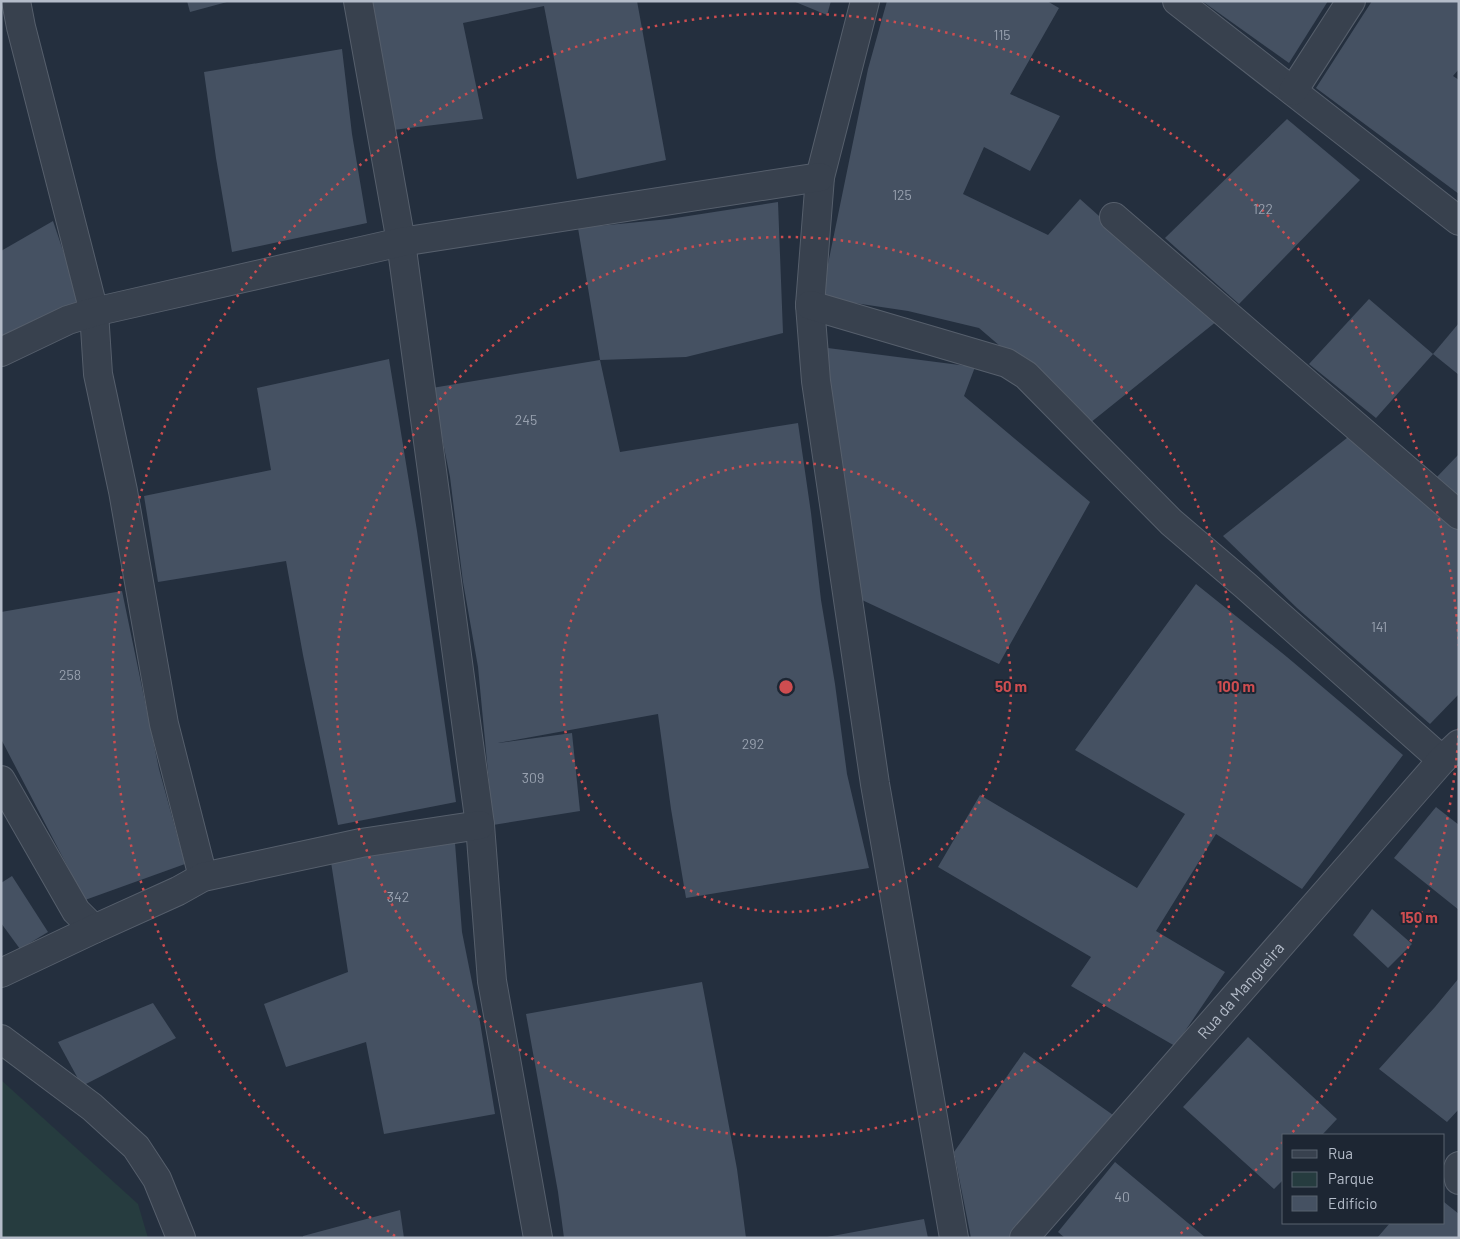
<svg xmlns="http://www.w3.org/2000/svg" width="1460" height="1239" viewBox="0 0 1460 1239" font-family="Barlow,sans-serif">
  <rect width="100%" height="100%" fill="#242f3e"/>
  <polygon fill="#263c3f" points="1,1080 138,1204 148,1238 1,1238"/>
  <g fill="#455162">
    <polygon points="187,1 227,1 227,2 190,12"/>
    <polygon points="368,1 637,1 666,160 577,179 544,6 463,23 483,119 393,130"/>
    <polygon points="793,1 831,1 827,15"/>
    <polygon points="887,1 1047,1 1059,8 1010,94 1060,116 1030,171 984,147 963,194 1048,235 1080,199 1217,321 1090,423 979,328 908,311 821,298 868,69"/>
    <polygon points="1202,1 1328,1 1289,63"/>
    <polygon points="1372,1 1459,1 1459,69 1453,76 1459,80 1459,194 1316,88"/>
    <polygon points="342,49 352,134 367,223 232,252 216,158 204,72"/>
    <polygon points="1287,119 1360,180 1239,304 1165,238"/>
    <polygon points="778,202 783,333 686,357 600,360 620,452 798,423 811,513 821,600 835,684 847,774 869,868 686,898 671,809 658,714 498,743 572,733 580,811 493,825 478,667 463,582 450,477 432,388 600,360 578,228 669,219"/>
    <polygon points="53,221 80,301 1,341 1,251"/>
    <polygon points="1369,299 1433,354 1376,418 1309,364"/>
    <polygon points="1459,323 1459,375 1433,354"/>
    <polygon points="820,347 975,367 964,396 1090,502 999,664 862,600"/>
    <polygon points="389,359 417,531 456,802 338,825 303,655 286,561 158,582 144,496 271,470 257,388"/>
    <polygon points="1352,434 1459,531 1459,694 1430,724 1297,608 1223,536"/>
    <polygon points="1459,454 1459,501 1435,479"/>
    <polygon points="1196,584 1287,657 1403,755 1302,889 1216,834 1156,931 1225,972 1175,1046 1071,986 1091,957 938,867 980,795 1137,888 1185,814 1075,750"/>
    <polygon points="122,591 159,769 185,864 85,900 1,739 1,612"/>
    <polygon points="1436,807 1459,825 1459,910 1394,858"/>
    <polygon points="455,843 462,932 480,1022 495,1114 384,1134 366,1042 286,1067 264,1004 348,972 331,862"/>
    <polygon points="12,876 48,932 20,949 1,923 1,883"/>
    <polygon points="1372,909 1412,944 1388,968 1353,935"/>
    <polygon points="1459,978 1459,1109 1447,1122 1379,1069 1435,1007"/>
    <polygon points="702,982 737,1169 746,1238 564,1238 558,1192 526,1014"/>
    <polygon points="153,1003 176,1038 82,1086 58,1042"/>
    <polygon points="1248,1037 1337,1119 1322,1135 1284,1135 1284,1179 1274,1189 1183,1107"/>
    <polygon points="1024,1052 1113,1115 1009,1238 971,1238 954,1152"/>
    <polygon points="1115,1162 1206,1238 1065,1238 1058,1232"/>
    <polygon points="1444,1202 1459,1214 1459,1238 1377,1238 1390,1223 1444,1223"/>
    <polygon points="400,1210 404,1238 303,1238 303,1236"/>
    <polygon points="924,1219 928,1238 827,1238 827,1237"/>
  </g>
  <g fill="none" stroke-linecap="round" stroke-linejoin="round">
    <g stroke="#565f6c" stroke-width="30">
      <g id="street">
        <polyline points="16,1 21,27 94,312 98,374 123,491 164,724 203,877"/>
        <polyline points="358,1 401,242 480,825 492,981 538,1238"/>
        <polyline points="865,1 820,177 810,305 816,381 875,784 954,1238"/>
        <polyline points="1177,1 1459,221"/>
        <polyline points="1293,91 1351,1"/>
        <polyline points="1114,217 1459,515"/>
        <polyline points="810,305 1007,363 1026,375 1171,522 1246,586 1442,760"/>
        <polyline points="1,352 68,320 94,312 401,242 820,177"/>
        <polyline points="1,780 76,911 94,929"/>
        <polyline points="1,973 94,929 178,891 203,877 361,843 480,825"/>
        <polyline points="1,1039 92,1107 136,1147 157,1179 181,1238"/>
        <polyline points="1459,1166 1457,1171 1459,1180"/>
        <path id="s1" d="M 1024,1238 L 1442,760 L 1459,744"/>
      </g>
    </g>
    <use href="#street" stroke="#38414e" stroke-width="28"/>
  </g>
  <g fill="none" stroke="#ce4d50" stroke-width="2.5" stroke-dasharray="2.5 5">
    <circle cx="786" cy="687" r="225"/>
    <circle cx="786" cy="687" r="450"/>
    <path d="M1459 728A674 674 0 0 1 1291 1134M1283 1142A674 674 0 0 1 1177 1236M395 1236A674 674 0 1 1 1459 646"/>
  </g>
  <g text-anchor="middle" stroke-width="4" stroke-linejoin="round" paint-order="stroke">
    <g font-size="14" fill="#98a1af">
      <text x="1002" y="40">115</text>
      <text x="902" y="200">125</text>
      <text x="1263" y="214">122</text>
      <text x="526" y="425">245</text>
      <text x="1379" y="632">141</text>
      <text x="70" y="680">258</text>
      <text x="753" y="749">292</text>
      <text x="533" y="783">309</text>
      <text x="398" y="902">342</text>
      <text x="1122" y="1202">40</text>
    </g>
    <g font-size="16" fill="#b4bcc9" stroke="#1d2633">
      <text dy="6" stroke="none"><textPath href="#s1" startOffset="329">Rua da Mangueira</textPath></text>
    </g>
  </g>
  <circle cx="786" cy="687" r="8" fill="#ce4d50" stroke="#1d2633" stroke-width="2.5"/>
  <g font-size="15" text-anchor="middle" font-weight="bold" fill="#ce4d50" stroke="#1d2633" stroke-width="4" stroke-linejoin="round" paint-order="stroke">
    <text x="1011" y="692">50 m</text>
    <text x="1236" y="692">100 m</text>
    <text x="1419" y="923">150 m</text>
  </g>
  <rect width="1460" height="1239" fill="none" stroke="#b4bcc9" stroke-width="5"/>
  <rect x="1282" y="1134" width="162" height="90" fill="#1d2633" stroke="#59626f"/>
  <rect x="1292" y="1150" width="25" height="8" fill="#38414e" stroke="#59626f"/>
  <text x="1328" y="1159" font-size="15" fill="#b4bcc9">Rua</text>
  <rect x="1292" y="1172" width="25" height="15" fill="#263c3f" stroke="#59626f"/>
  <text x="1328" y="1184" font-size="15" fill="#b4bcc9">Parque</text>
  <rect x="1292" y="1196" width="25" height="15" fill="#455162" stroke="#59626f"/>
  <text x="1328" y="1209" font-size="15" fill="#b4bcc9">Edifício</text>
</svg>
